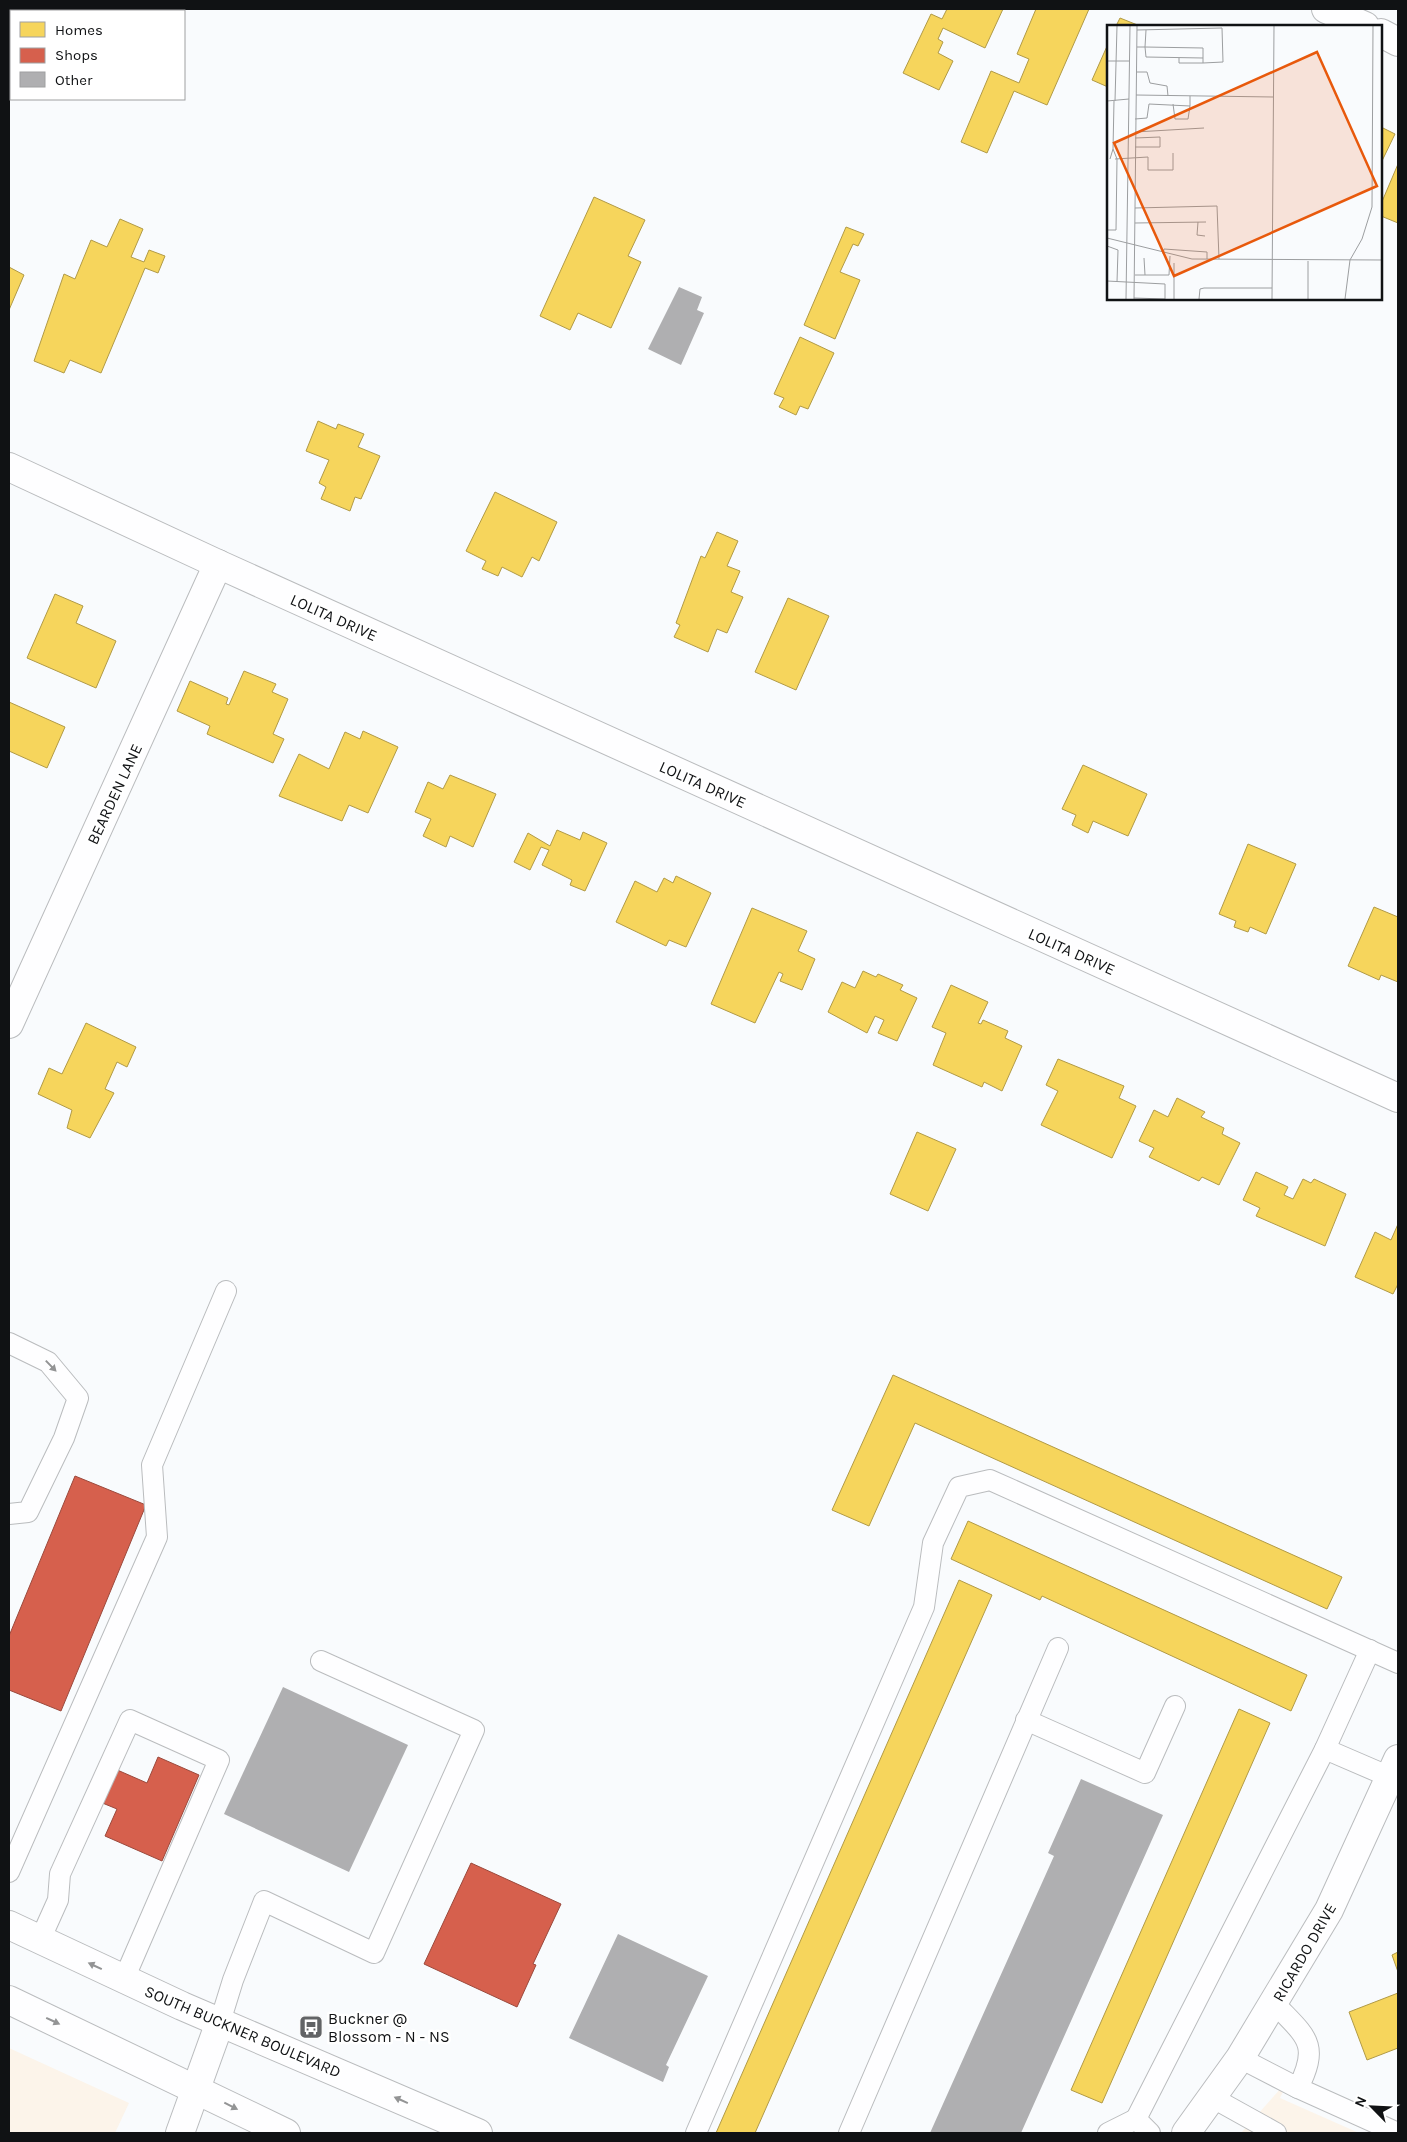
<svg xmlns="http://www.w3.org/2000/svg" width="1407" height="2142" viewBox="0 0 1407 2142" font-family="Karla,sans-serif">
  <rect width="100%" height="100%" fill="#f9fbfd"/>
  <g fill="#fcf4ea">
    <polygon points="9,2048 129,2103 115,2133 9,2133"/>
    <polygon points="1289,2079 1280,2098 1359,2133 1241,2133"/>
  </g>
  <g fill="#f6d55c" stroke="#b19a46">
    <polygon points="947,9 1003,9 985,48 943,28 938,39 943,42 938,53 953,61 939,90 903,73 931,14 942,19"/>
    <polygon points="1036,9 1089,9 1047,105 1014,91 987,153 961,142 991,71 1019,83 1029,59 1017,54"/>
    <polygon points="1120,18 1140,26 1116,26"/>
    <polygon points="1108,44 1108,87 1092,80"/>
    <polygon points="1381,127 1395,134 1381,163"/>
    <polygon points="1398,164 1398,223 1381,216 1381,204"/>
    <polygon points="594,197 645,220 628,256 641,262 611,328 578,313 570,330 540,316"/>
    <polygon points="120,219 143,229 131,257 144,262 149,250 165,256 158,273 145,268 101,373 70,360 64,373 34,361 64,274 75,279 91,240 107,247"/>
    <polygon points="846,227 864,234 858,246 853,244 840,272 860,280 835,339 804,325"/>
    <polygon points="9,267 24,275 9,310"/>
    <polygon points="800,337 834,353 808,409 800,406 796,415 779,407 784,398 774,394"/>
    <polygon points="318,421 336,429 338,424 364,434 358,447 380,456 361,499 355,497 350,511 321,499 326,487 319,483 329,460 306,451"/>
    <polygon points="495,492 557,522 539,561 532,557 522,577 502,567 498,576 482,569 486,561 466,551"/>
    <polygon points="717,532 738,541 727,566 740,571 731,592 743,597 727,633 717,629 708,652 674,637 680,625 676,623 701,556 705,558"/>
    <polygon points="55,594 83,606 76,623 116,641 96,688 27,658"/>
    <polygon points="788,598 829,616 796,690 755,672"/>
    <polygon points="244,671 276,684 272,692 288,699 273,734 284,739 273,763 207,734 210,726 177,711 190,681 228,698 226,704 229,705"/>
    <polygon points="9,702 65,727 47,768 9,751"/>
    <polygon points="363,731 398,747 368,813 349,805 342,821 279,796 299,754 329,769 345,732 360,739"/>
    <polygon points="1083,765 1147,794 1128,836 1093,821 1088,833 1072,825 1076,815 1062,809"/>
    <polygon points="450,775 496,794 473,847 450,836 446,847 423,836 431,819 415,812 428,782 443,789"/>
    <polygon points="557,830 580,840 583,832 607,843 585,891 570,885 572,880 542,865 549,850 541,847 530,870 514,862 528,833 550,846"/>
    <polygon points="1248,844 1296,864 1266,934 1250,927 1248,932 1234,927 1236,921 1219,914"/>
    <polygon points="676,876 711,893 686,947 669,940 666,946 616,922 635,881 657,892 664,878 673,883"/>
    <polygon points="1374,907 1398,917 1398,982 1381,975 1379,980 1348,966"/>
    <polygon points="752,908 807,931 798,951 815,959 802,990 780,981 783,974 779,972 755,1023 711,1004"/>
    <polygon points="863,971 876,977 878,974 903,985 900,990 917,998 897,1041 878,1033 884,1020 875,1016 867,1033 828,1012 842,982 855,988"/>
    <polygon points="951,985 988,1002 978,1023 981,1024 983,1020 1008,1031 1005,1038 1022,1046 1002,1091 984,1082 982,1087 933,1065 946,1033 932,1027"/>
    <polygon points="86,1023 136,1047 127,1067 117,1062 105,1089 114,1093 90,1138 67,1128 72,1110 38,1094 49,1068 62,1074"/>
    <polygon points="1058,1059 1124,1086 1119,1098 1136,1106 1112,1158 1041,1125 1058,1091 1046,1085"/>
    <polygon points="1177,1098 1205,1112 1201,1117 1224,1128 1222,1134 1240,1143 1219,1185 1202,1177 1199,1181 1149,1157 1154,1148 1139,1141 1154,1110 1168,1117"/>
    <polygon points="917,1132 956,1149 928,1211 890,1194"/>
    <polygon points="1256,1172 1288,1187 1284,1195 1293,1199 1303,1179 1311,1183 1314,1179 1346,1194 1325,1246 1256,1216 1260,1208 1243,1200"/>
    <polygon points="1398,1224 1398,1284 1393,1294 1355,1277 1375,1232 1391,1240"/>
    <polygon points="893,1375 1342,1577 1327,1609 915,1423 869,1526 832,1510"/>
    <polygon points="968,1521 1307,1675 1291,1711 1042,1596 1040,1600 951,1559"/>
    <polygon points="959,1580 992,1595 755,2133 716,2133"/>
    <polygon points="1239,1709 1270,1723 1102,2103 1071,2090"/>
    <polygon points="1398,1952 1398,1972 1392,1955"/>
    <polygon points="1398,1993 1398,2048 1367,2060 1349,2012"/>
  </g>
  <g fill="#d6604d" stroke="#9b493c">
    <polygon points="75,1476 146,1505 61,1711 9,1690 9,1636"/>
    <polygon points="158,1757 199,1775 162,1861 105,1836 117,1809 100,1802 115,1769 147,1783"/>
    <polygon points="471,1863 561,1904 533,1964 536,1965 517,2007 424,1964"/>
  </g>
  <g fill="#afafb1">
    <polygon points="679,287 702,297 697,310 704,313 681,365 648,349"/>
    <polygon points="283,1687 408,1745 349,1872 224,1814"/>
    <polygon points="1081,1779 1163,1815 1021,2133 930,2133 1054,1856 1048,1853"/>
    <polygon points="618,1934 708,1976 666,2065 669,2067 663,2082 569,2038"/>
  </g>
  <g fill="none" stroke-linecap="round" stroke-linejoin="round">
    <g stroke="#babcbe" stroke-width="22">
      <g id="lane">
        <polyline points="9,1343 48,1362 78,1398 64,1438 28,1512 9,1514"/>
        <polyline points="1026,1720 1145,1773 1175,1706"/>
        <polyline points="1325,1749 1370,1650"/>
        <polyline points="9,1872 157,1537 152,1465 226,1291"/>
        <polyline points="40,1940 58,1900 60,1874 130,1720 219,1760 124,1979"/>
        <polyline points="220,2022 233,1980 264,1901 374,1953 474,1730 321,1661"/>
        <path d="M 1240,2058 L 1298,2088 C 1321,2043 1305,2036 1275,2004"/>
        <polyline points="1298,2088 1398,2133"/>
        <polyline points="1213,2098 1276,2133"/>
        <polyline points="696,2133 924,1607 933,1543 959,1487 990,1480 1398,1663"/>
        <polyline points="849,2133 1058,1648"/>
        <polyline points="1108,2133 1136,2119"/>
        <polyline points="1150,2133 1136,2119 1325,1749 1390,1777"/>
      </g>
    </g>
    <g stroke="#babcbe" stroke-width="30">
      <g id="street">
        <polyline points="9,467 218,564 1398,1098"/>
        <polyline points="9,1024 218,564"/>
        <polyline points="180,2133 220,2022"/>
        <polyline points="1186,2133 1240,2058 1329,1910 1398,1759"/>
      </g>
    </g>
    <g stroke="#babcbe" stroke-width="30">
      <g id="secondary">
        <polyline points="1326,9 1365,26"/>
        <polyline points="1381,33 1398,42"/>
      </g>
    </g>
    <g stroke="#babcbe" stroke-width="30">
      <g id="primary">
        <polyline points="9,1925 182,2006 478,2133"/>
        <polyline points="9,2000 286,2133"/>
      </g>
    </g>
    <use href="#lane" stroke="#fefeff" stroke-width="20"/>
    <use href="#street" stroke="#fefeff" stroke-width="28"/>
    <use href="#secondary" stroke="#fefeff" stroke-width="28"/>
    <use href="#primary" stroke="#fefeff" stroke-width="28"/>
  </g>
  <defs><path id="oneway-solid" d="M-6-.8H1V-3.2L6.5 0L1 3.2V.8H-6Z" transform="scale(1.25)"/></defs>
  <g fill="#939495">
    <use href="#oneway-solid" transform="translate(51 1366) rotate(46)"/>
    <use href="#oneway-solid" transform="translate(95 1966) rotate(-155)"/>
    <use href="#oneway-solid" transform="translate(53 2021) rotate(25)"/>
    <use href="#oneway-solid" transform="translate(401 2100) rotate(-156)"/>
    <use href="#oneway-solid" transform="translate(231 2106) rotate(27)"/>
  </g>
  <defs>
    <g id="bus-square" transform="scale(1.25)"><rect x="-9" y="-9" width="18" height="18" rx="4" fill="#626466" stroke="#fff"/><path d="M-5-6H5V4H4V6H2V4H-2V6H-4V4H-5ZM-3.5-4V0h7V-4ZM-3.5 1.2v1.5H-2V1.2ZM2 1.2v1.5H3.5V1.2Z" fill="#fff"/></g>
  </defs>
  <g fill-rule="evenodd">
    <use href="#bus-square" x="311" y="2027"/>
  </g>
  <g text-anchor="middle" stroke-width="5" stroke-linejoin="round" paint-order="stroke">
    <g font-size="16" fill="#101214" stroke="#fff">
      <text transform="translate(334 617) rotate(24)" y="6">LOLITA DRIVE</text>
      <text transform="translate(703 784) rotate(24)" y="6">LOLITA DRIVE</text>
      <text transform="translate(114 794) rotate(-65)" y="6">BEARDEN LANE</text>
      <text transform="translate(1072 951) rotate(24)" y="6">LOLITA DRIVE</text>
      <text transform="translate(1304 1952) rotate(-60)" y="6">RICARDO DRIVE</text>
      <text transform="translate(243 2031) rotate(23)" y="6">SOUTH BUCKNER BOULEVARD</text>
    </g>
    <g font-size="16" fill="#101214" stroke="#fff" text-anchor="start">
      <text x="328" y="2024">Buckner @<tspan x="328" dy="18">Blossom - N - NS</tspan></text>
    </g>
  </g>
  <g transform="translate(1107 25)">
    <rect width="275" height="275" fill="#f9fbfd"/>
    <path fill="none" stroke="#9c9ea0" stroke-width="1" d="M 30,5 L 115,3 L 116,37 L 96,38 L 96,33M 30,22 L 38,22 L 96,23 L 96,33 L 39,32 L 38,22 L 39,5M 72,33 L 72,38 L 96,38M 0,36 L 22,36M 29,47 L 40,47 L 43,58 L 60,61 L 61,71M 29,70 L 166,72M 0,76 L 22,74M 8,76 L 10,1M 66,79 L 68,94 L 81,94 L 83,81M 28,94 L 40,93 L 42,79 L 83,81 L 83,71M 28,107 L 97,103M 28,122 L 53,122 L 53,112 L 28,113M 6,124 L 7,76M 8,134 L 41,132 L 41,145 L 66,145 L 66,128M 28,183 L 110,181 L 112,234M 91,197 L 90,210 L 98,211M 28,198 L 99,197M 0,205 L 9,205 L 10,134 L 6,124 L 3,134M 0,213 L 85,234 L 275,235M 0,221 L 11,225 L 10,257M 56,229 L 57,224 L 100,227 L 100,234M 37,233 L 38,250M 201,236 L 201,274M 28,250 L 62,250 L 63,231M 0,256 L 58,259 L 58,274 L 27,273M 19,274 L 23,1M 27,274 L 30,1M 67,274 L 67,238M 92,274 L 93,264 L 97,263 L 165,263M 165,274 L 167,1M 238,274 L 243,235 L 255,214 L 265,182 L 266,1M 275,274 L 275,235"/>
    <path fill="#e8590c" fill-opacity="0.15" stroke="#e8590c" stroke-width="2.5" d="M 210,27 L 270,161 L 67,251 L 7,118 Z"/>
    <rect width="275" height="275" fill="none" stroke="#101214" stroke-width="2.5"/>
  </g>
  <rect width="1407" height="2142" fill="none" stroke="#101214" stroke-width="20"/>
  <rect x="10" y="10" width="175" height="90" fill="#ffffff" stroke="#9fa0a1"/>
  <rect x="20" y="22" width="25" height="15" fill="#f6d55c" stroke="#9fa0a1"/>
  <text x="55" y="35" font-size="15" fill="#101214">Homes</text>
  <rect x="20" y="48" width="25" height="15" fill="#d6604d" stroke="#9fa0a1"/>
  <text x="55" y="60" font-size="15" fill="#101214">Shops</text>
  <rect x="20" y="72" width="25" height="15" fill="#afafb1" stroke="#9fa0a1"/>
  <text x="55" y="85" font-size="15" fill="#101214">Other</text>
  <g transform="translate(1372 2107) rotate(294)" stroke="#ffffff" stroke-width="4" paint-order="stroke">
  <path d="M0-4L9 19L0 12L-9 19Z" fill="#101214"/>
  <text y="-8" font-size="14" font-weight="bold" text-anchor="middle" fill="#101214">N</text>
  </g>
</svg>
